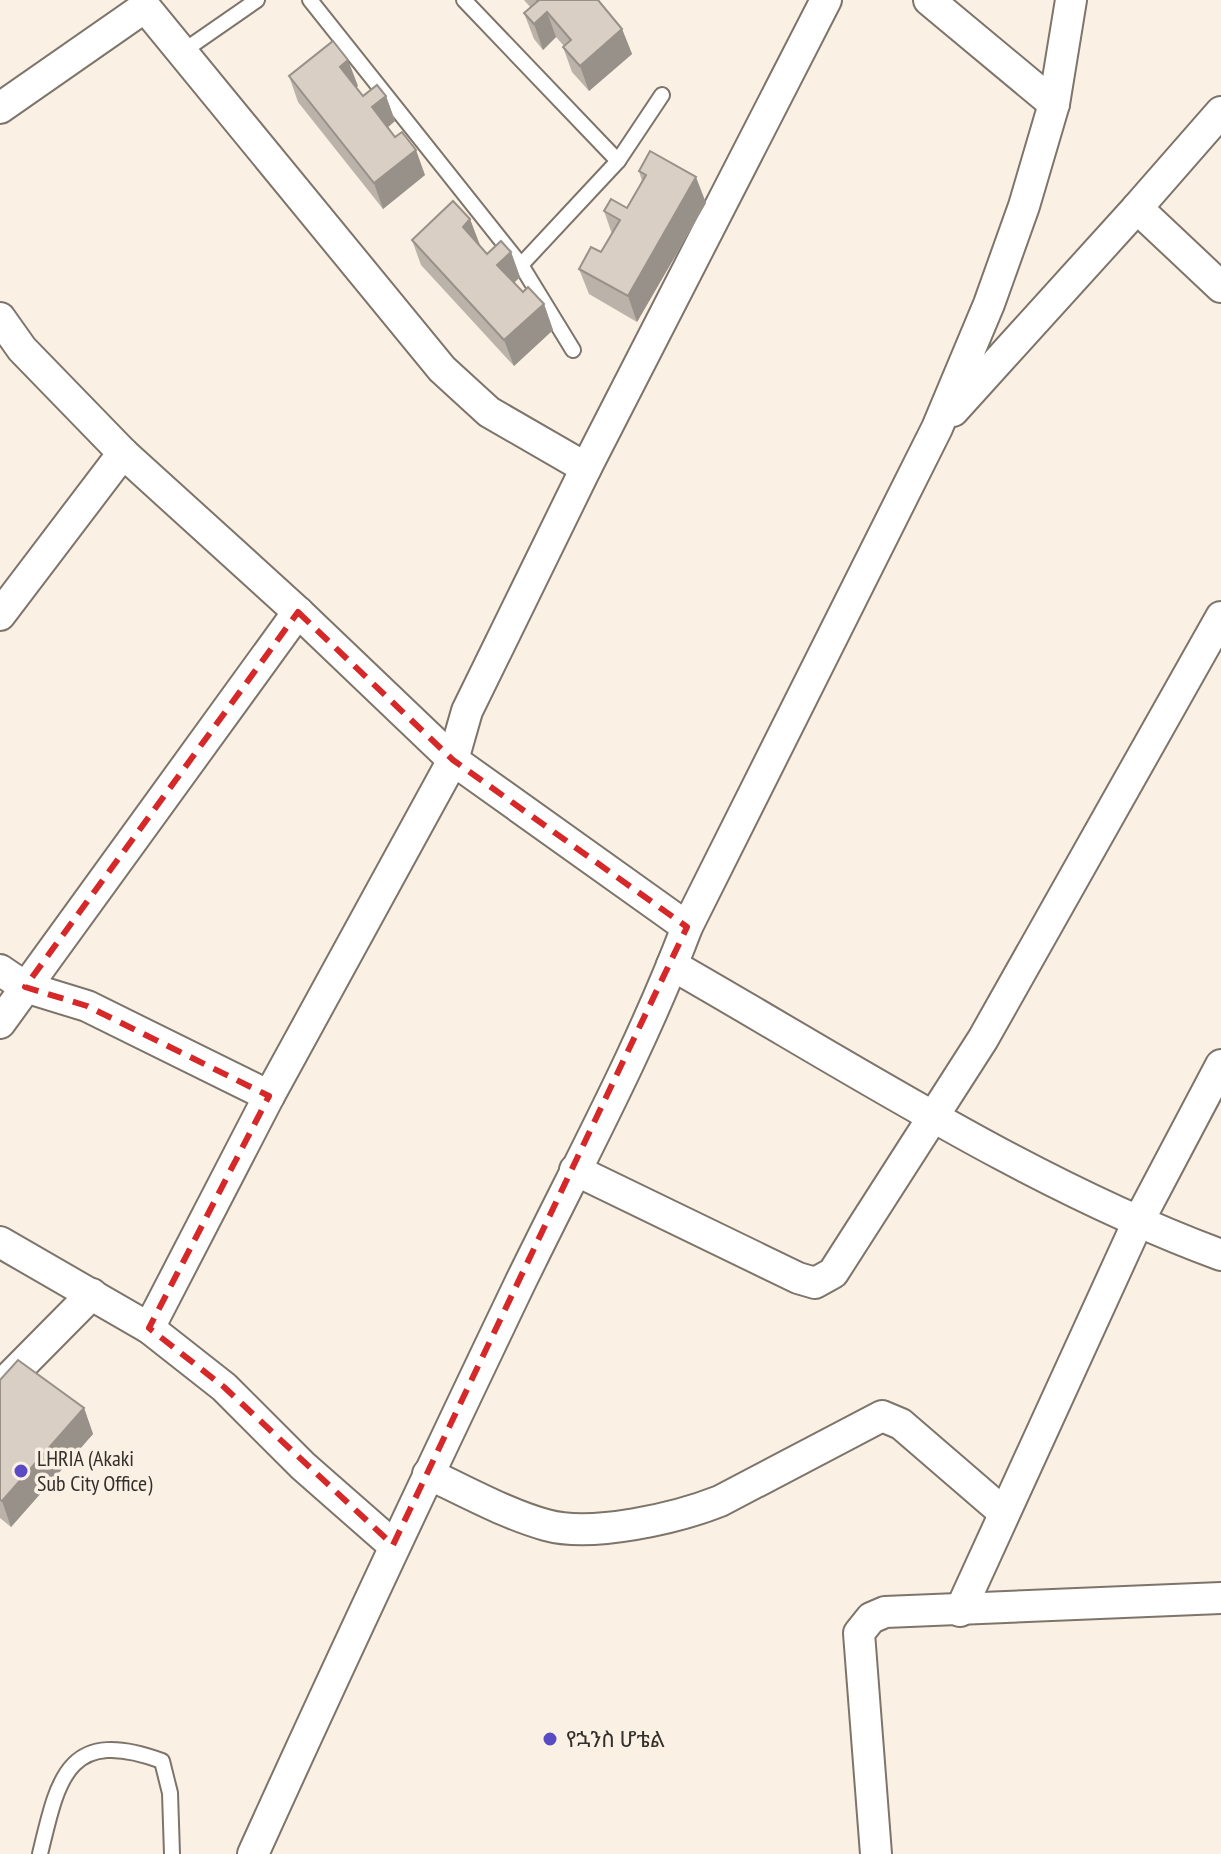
<svg xmlns="http://www.w3.org/2000/svg" width="1221" height="1854" viewBox="0 0 1221 1854" font-family="'PT Sans Narrow','Noto Sans Ethiopic',sans-serif">
  <rect width="100%" height="100%" fill="#faf0e4"/>
  <g fill="none" stroke-linecap="round" stroke-linejoin="round">
    <g stroke="#7d746a" stroke-width="18">
      <g id="service">
        <polyline points="310,0 521,265 573,350"/>
        <polyline points="464,0 618,161"/>
        <polyline points="182,52 257,0"/>
        <polyline points="521,265 618,161 662,95"/>
        <path d="M 40,1854 C 58,1779 67,1726 162,1761 L 170,1793 L 172,1854"/>
      </g>
    </g>
    <g stroke="#7d746a" stroke-width="34">
      <g id="minor">
        <polyline points="929,0 1054,104"/>
        <polyline points="0,108 145,7 442,369 489,412 586,468"/>
        <polyline points="1137,208 1221,112"/>
        <polyline points="0,318 22,349 123,453 298,612 453,760 687,927"/>
        <polyline points="953,411 1137,208 1221,287"/>
        <polyline points="0,615 123,453"/>
        <path d="M 672,965 C 849,1066 1031,1185 1221,1255"/>
        <polyline points="0,970 25,987 87,1006 269,1096"/>
        <polyline points="0,1023 298,612"/>
        <polyline points="575,1170 798,1278 815,1283 833,1273 983,1039 1221,617"/>
        <polyline points="0,1242 149,1328 224,1387 303,1466 393,1545"/>
        <polyline points="149,1328 269,1096 453,760 467,711 586,468 826,0"/>
        <polyline points="0,1387 92,1294"/>
        <path d="M 428,1474 C 466,1491 506,1514 546,1525 C 592,1538 677,1518 720,1501 L 882,1416 L 901,1424 L 1003,1512"/>
        <polyline points="960,1611 1137,1224 1221,1065"/>
        <path d="M 253,1854 C 340,1662 429,1473 520,1283 C 577,1166 641,1049 687,927 L 937,428 L 989,304 L 1024,206 L 1054,104 L 1071,0"/>
        <polyline points="876,1854 859,1633 871,1618 885,1612 1221,1598"/>
      </g>
    </g>
    <use href="#service" stroke="#fff" stroke-width="14"/>
    <use href="#minor" stroke="#fff" stroke-width="30"/>
  </g>
  <g fill="#bbb2a9">
    <polygon points="524,0 598,0 622,29 632,54 589,91 572,72 563,47 564,46 556,37 543,50 534,39 524,13 531,8"/>
    <polygon points="289,76 358,86 356,87 363,96 386,96 395,121 388,127 425,175 383,209 298,102"/>
    <polygon points="639,171 706,203 637,322 589,294 579,269 601,252 612,234 604,211 627,208 642,181"/>
    <polygon points="470,219 479,245 487,254 511,252 520,277 514,283 523,292 544,304 553,330 514,366 421,265 412,240"/>
    <polygon points="0,1380 84,1408 93,1434 11,1527 0,1518"/>
  </g>
  <g fill="#989189">
    <polygon points="547,12 556,37 543,50 534,24"/>
    <polygon points="622,29 632,54 589,91 580,66"/>
    <polygon points="348,60 358,86 349,92 340,67"/>
    <polygon points="386,96 395,121 381,133 372,107"/>
    <polygon points="416,150 425,175 383,209 374,183"/>
    <polygon points="696,177 706,203 637,322 628,296"/>
    <polygon points="470,219 480,245 472,252 463,227"/>
    <polygon points="511,252 520,277 506,290 497,265"/>
    <polygon points="544,304 553,330 514,366 504,340"/>
    <polygon points="84,1408 93,1434 11,1527 2,1501"/>
  </g>
  <g fill="#d9cfc4" stroke="#989189" stroke-width="2">
    <polygon points="537,0 598,0 622,29 580,66 563,47 571,40 547,12 534,24 524,13 538,1"/>
    <polygon points="333,41 348,60 340,67 363,96 377,85 386,96 372,107 395,137 402,132 416,150 374,183 289,76"/>
    <polygon points="650,151 696,177 628,296 579,269 591,247 601,252 620,220 604,211 611,199 627,208 646,175 639,171"/>
    <polygon points="453,201 470,219 463,227 487,254 501,241 511,252 497,265 523,292 528,287 544,304 504,340 412,240"/>
    <polygon points="18,1360 84,1408 2,1501 0,1500 0,1380"/>
  </g>
  <path fill="none" stroke="#d62828" stroke-width="6" stroke-dasharray="16 10" stroke-linejoin="round" d="M 298,612 L 453,760 L 687,927 L 393,1545 L 224,1387 L 149,1328 L 269,1096 L 87,1006 L 25,987 Z"/>
  <g fill="#594bc3" stroke="#faf0e4" stroke-width="3">
    <circle cx="21" cy="1471" r="8"/>
    <circle cx="550" cy="1739" r="8"/>
  </g>
  <g text-anchor="middle" stroke-width="7" stroke-linejoin="round" paint-order="stroke">
    <g font-size="22" fill="#332f2b" stroke="#faf0e4" text-anchor="start">
      <text x="37" y="1466">LHRIA (Akaki<tspan x="37" dy="25">Sub City Office)</tspan></text>
      <text x="566" y="1747">የኋንስ ሆቴል</text>
    </g>
  </g>
</svg>
